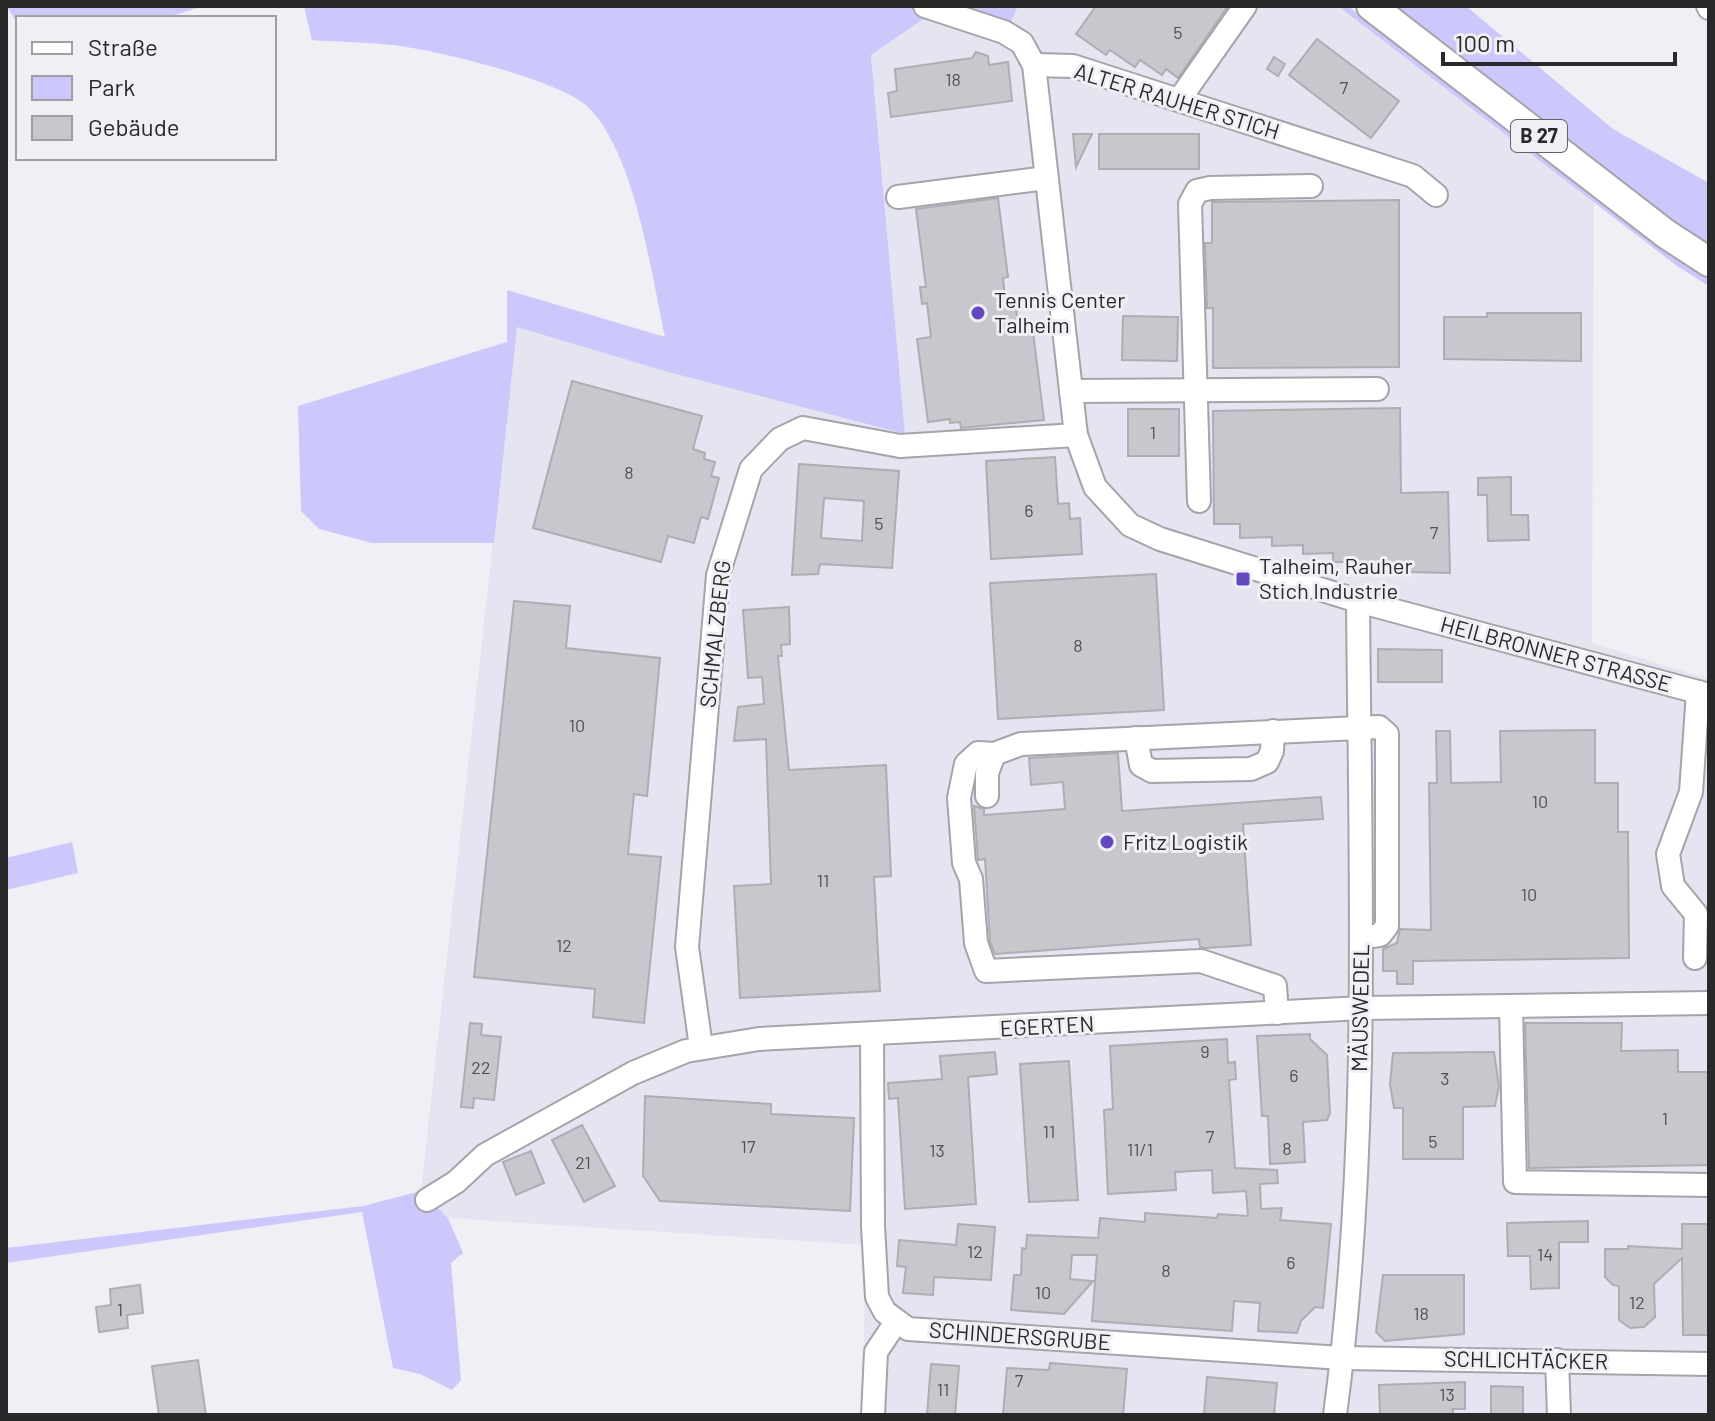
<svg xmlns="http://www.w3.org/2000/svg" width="1715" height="1421" viewBox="0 0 1715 1421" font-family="Barlow,sans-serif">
  <rect width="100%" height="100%" fill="#efeff5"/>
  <polygon fill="#e5e4f1" points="1018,6 1341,6 1594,202 1592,643 1709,679 1709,1415 862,1415 866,1245 448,1218 421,1191 517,326 668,372 905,434 871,55 935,11 1010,24"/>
  <g fill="#cdc8fb">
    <polygon points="6,6 203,6 166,18 18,18 18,24"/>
    <path d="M 304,6 L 917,6 L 935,11 L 871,55 L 905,434 L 668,372 L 517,327 L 494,543 L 372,543 L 319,529 L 301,511 L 298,406 L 507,342 L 507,290 L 665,337 C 651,273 635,153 588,107 C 560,80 433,49 392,45 C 365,42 339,42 312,40 Z"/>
    <polygon points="932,6 1018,6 1010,24"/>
    <polygon points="1338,6 1348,6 1674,258 1709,278 1709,286 1677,266"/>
    <polygon points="1383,6 1466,6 1613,129 1709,183 1709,254"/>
    <polygon points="72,842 78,873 6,890 6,858"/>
    <polygon points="421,1191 448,1218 463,1253 451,1263 461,1380 452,1390 420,1374 393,1368 362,1212 6,1263 6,1248 363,1206"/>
  </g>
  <g fill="#c8c7ce" stroke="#adadb3" stroke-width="2" fill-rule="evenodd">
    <polygon points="1096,6 1228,6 1178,78 1166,69 1162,75 1140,60 1135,67 1110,50 1106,55 1076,34"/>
    <polygon points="1317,39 1399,101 1371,138 1289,75"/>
    <polygon points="976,52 988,56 989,65 1008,62 1012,101 891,117 888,93 897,91 895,69 972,58"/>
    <polygon points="1274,57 1285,64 1278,76 1267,69"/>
    <polygon points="1073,134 1092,134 1076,167"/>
    <rect x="1099" y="134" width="100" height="35"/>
    <polygon points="998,198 1008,277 1003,278 1006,307 1016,306 1018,326 1032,324 1044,420 961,428 960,422 950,423 950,419 928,422 917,339 931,337 927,303 922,304 920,287 926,287 916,209"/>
    <polygon points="1399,200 1399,367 1213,368 1213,308 1207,308 1205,243 1212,243 1212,202"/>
    <polygon points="1487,313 1581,313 1581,361 1444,359 1444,317 1487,317"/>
    <polygon points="1123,316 1178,317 1177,361 1122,360"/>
    <polygon points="572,381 702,416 693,449 705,453 704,459 715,462 711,476 719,478 708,519 701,517 694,543 668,536 661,562 533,528"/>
    <polygon points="1400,408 1401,493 1448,492 1450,573 1364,571 1364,562 1333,562 1333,553 1303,554 1303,545 1272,546 1272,537 1240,538 1240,524 1214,524 1213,411"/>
    <rect x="1128" y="409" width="51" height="47"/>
    <polygon points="1055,457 1058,504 1069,503 1070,519 1080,518 1082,554 991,559 986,461"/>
    <path d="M 799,464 L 899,471 L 892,568 L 820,564 L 818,574 L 792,575 ZM 824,498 L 864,501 L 862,541 L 821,538 Z"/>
    <polygon points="1511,477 1511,515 1528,515 1529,540 1488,541 1487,495 1478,495 1478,478"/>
    <polygon points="1156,574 1164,710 998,719 990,583"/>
    <polygon points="514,601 570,606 566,648 660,658 647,796 634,794 628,854 661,857 644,1023 593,1017 595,989 474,977"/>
    <polygon points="789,607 790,644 781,645 782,656 778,656 789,770 886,765 891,876 874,877 880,991 740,998 734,886 771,884 766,739 734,741 738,707 764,704 762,677 748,678 743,610"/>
    <polygon points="1378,649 1442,650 1442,682 1378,682"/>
    <polygon points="1595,730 1595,783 1618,783 1618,832 1628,832 1629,958 1413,961 1413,984 1397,984 1397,971 1383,971 1383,949 1397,943 1400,929 1431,930 1429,783 1437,783 1436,731 1450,731 1451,783 1501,782 1500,731"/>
    <polygon points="1118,753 1122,811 1321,797 1323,819 1243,824 1251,945 1206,948 1200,947 1199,939 995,954 990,942 985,859 978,860 974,806 984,809 984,815 1065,809 1063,782 1031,785 1029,758"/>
    <polygon points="470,1023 482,1024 481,1035 501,1037 494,1100 474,1098 473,1108 461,1107"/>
    <polygon points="1525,1023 1622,1023 1621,1051 1678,1050 1678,1072 1709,1072 1709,1165 1529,1168"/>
    <polygon points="1310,1034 1310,1039 1327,1055 1330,1113 1327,1120 1303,1122 1305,1162 1270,1164 1268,1116 1262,1116 1257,1036"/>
    <polygon points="1227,1039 1228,1063 1235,1062 1236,1079 1229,1080 1235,1168 1277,1170 1278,1183 1260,1184 1261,1209 1282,1208 1280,1220 1331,1224 1323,1308 1315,1307 1301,1321 1297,1333 1258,1331 1260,1303 1234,1301 1232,1331 1092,1321 1097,1255 1072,1255 1070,1279 1093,1281 1064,1314 1011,1310 1014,1275 1021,1275 1022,1248 1026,1249 1027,1235 1098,1238 1100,1218 1145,1222 1145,1213 1217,1218 1218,1214 1248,1216 1246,1191 1213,1193 1212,1170 1175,1172 1176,1190 1108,1194 1104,1110 1113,1109 1110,1046"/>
    <polygon points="995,1052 997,1074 968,1077 976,1204 905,1209 898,1098 889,1099 888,1083 942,1079 940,1056"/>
    <polygon points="1494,1052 1499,1086 1495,1106 1463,1107 1463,1159 1403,1159 1403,1108 1394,1108 1390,1084 1393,1053"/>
    <polygon points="1069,1061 1078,1200 1029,1202 1020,1064"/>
    <polygon points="645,1096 771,1104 771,1114 854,1118 850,1211 660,1201 643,1176"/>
    <polygon points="582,1125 615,1186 584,1202 552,1140"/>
    <polygon points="531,1151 544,1183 516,1195 503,1162"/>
    <polygon points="1588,1221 1588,1242 1559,1242 1559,1288 1531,1289 1530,1256 1508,1256 1507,1223"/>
    <polygon points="958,1224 995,1227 991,1280 934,1277 933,1295 903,1293 906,1267 897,1266 899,1240 956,1245"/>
    <polygon points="1682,1224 1709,1224 1709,1335 1683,1335 1682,1258 1654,1284 1655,1317 1644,1327 1630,1328 1619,1320 1619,1286 1613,1285 1605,1277 1605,1249 1628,1249 1628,1246 1682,1249"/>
    <polygon points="1383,1275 1464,1275 1464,1334 1385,1341 1376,1332"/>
    <polygon points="140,1285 143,1313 127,1315 128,1328 99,1332 96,1307 111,1305 110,1289"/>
    <polygon points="198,1360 206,1415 159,1415 152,1366"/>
    <polygon points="1050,1363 1127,1369 1123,1415 1003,1415 1007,1368 1049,1370"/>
    <polygon points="931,1364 959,1366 955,1415 927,1415"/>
    <polygon points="1207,1377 1277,1383 1274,1415 1204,1414"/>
    <polygon points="1465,1382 1465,1409 1453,1409 1453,1415 1380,1415 1379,1385"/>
    <polygon points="1491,1386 1523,1387 1523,1415 1491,1415"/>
  </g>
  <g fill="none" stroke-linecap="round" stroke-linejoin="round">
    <g stroke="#a4a4aa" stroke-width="26">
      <g id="minor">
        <polyline points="925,6 1004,32 1022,43 1034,65 1076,435 1095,487 1130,525 1160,539 1358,601 1709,695"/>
        <polyline points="1708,6 1709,8"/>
        <polyline points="1034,65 1073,66 1413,176 1436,195"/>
        <polyline points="1179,100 1245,6"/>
        <polyline points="898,197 1046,178"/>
        <polyline points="1071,391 1377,389"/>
        <polyline points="1199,501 1190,204 1197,191 1210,188 1311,186"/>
        <polyline points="1136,738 1141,765 1152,771 1251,769 1267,762 1272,751 1273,731"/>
        <polyline points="994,754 978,753 966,764 959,798 964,863 971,879 976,943 986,971 1201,961 1275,986 1277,1013"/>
        <polyline points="987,796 987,773 994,754 1021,744 1379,727 1387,734 1387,926 1380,935 1361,938"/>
        <polyline points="1695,958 1696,914 1673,886 1668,854 1691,792 1698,692"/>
        <polyline points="1511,1007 1515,1182 1709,1185"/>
        <polyline points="872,1035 873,1226 877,1297 885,1312 908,1329 1342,1358 1709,1364"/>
        <polyline points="701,1047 687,947 718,575 751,469 780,439 803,428 900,446 1076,435"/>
        <polyline points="427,1200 456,1182 485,1155 633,1073 686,1051 759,1039 1363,1008 1709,1003"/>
        <polyline points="1557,1360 1559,1415"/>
        <polyline points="873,1415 876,1352 896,1322"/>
        <path d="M 1335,1415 C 1371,1145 1360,872 1358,601"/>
      </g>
    </g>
    <g stroke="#a4a4aa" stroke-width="32">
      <polyline id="major" points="1371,6 1666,234 1709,262"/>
    </g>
    <use href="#minor" stroke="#fff" stroke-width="22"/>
    <use href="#major" stroke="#fff" stroke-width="28"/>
  </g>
  <g fill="#6547c0" stroke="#efeff5" stroke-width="3">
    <circle cx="978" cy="313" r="8"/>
    <rect x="1235" y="571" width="16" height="16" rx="4"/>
    <circle cx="1107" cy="842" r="8"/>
  </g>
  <g text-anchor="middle" stroke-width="6" stroke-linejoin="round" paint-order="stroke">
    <g font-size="18" fill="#515054">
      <text x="1178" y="39">5</text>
      <text x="953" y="86">18</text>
      <text x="1344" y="94">7</text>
      <text x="1153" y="439">1</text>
      <text x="629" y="479">8</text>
      <text x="1029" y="517">6</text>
      <text x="879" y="530">5</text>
      <text x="1434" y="539">7</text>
      <text x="1078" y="652">8</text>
      <text x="577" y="732">10</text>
      <text x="1540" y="808">10</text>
      <text x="823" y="887">11</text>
      <text x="1529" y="901">10</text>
      <text x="564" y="952">12</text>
      <text x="1205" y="1058">9</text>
      <text x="481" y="1074">22</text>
      <text x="1294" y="1082">6</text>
      <text x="1445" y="1085">3</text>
      <text x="1665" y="1125">1</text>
      <text x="1049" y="1138">11</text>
      <text x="1210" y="1143">7</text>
      <text x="1433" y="1148">5</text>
      <text x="748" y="1153">17</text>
      <text x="1287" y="1155">8</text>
      <text x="1140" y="1156">11/1</text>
      <text x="937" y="1157">13</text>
      <text x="583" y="1169">21</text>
      <text x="975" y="1258">12</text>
      <text x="1545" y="1261">14</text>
      <text x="1291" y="1269">6</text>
      <text x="1166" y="1277">8</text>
      <text x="1043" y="1299">10</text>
      <text x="1637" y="1309">12</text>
      <text x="120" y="1316">1</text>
      <text x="1421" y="1320">18</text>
      <text x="1019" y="1387">7</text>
      <text x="943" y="1396">11</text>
      <text x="1447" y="1401">13</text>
    </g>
    <rect fill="#efeff5" stroke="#646468" stroke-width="2" x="1511" y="120" width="56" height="32" rx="6"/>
    <g font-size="20" font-weight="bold" fill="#29292b">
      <text x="1539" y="143">B 27</text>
    </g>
    <g font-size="22" fill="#29292b" stroke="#efeff5">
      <text transform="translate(1177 101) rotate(17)" y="8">ALTER RAUHER STICH</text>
      <text transform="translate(715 634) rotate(-84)" y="8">SCHMALZBERG</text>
      <text transform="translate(1556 654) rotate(15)" y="8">HEILBRONNER STRASSE</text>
      <text transform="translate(1360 1008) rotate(-89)" y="8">MÄUSWEDEL</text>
      <text transform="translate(1047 1026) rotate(-3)" y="8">EGERTEN</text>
      <text transform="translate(1020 1336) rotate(4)" y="8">SCHINDERSGRUBE</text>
      <text transform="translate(1526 1360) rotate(1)" y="8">SCHLICHTÄCKER</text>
    </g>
    <g font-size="22" fill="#29292b" stroke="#efeff5" text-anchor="start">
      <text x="994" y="308">Tennis Center<tspan x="994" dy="25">Talheim</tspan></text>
      <text x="1259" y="574">Talheim, Rauher<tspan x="1259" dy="25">Stich Industrie</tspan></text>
      <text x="1123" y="850">Fritz Logistik</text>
    </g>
  </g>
  <rect width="1715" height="1421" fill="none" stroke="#29292b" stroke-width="16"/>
  <rect x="16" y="16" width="260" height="144" fill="#efeff5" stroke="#a0a0a4" stroke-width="2"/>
  <rect x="32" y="42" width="40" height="12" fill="#ffffff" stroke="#a0a0a4" stroke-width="2"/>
  <text x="88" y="56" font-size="24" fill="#29292b">Straße</text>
  <rect x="32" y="76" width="40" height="24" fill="#cdc8fb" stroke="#a0a0a4" stroke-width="2"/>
  <text x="88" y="96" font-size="24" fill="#29292b">Park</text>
  <rect x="32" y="116" width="40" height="24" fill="#c8c7ce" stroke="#a0a0a4" stroke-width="2"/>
  <text x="88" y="136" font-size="24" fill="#29292b">Gebäude</text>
  <path d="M1443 52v12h232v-12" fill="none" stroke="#29292b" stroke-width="4"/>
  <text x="1455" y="52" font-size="24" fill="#29292b" stroke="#efeff5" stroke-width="6" paint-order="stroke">100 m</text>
</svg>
